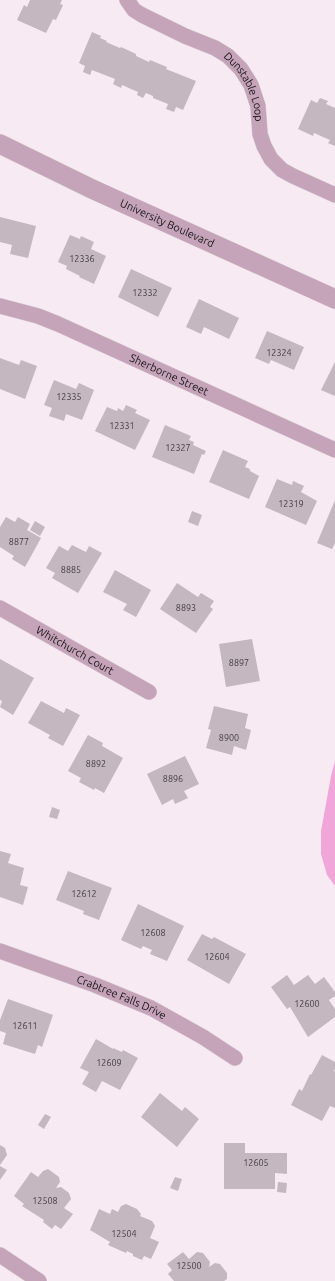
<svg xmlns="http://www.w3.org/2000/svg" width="335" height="1281" viewBox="0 0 335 1281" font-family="Ubuntu,sans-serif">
  <rect width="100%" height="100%" fill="#f8eaf3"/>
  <polygon fill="#f1a6d9" points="335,761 335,886 327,875 321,854 321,831 331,776"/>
  <g fill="#c4b7bf">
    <polygon points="30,0 62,0 60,4 63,5 56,20 53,19 46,33 17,20 24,5 27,7"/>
    <polygon points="92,32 101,36 100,38 107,41 106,42 120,48 121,47 136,54 136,56 149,62 150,60 167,67 166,69 196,81 183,110 176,107 174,112 166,109 168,104 153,98 153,96 146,93 143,98 137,95 138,92 122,85 121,88 113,84 115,79 92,70 90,75 83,72 85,66 79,63"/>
    <polygon points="320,98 328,101 326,104 335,108 335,146 328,143 330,140 314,133 313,136 298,129 311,100 317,103"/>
    <polygon points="0,217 36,226 28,258 10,254 12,245 0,242"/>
    <polygon points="70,235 80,239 81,236 94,242 91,249 106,256 94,284 79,277 80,276 66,269 67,266 58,262"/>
    <polygon points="131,269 172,288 158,317 118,297"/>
    <polygon points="199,299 239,318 229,339 204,327 201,334 186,327"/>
    <polygon points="267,331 304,347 294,370 271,360 269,364 255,358"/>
    <polygon points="0,358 19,365 21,360 37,366 25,399 0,389"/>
    <polygon points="335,362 335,396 321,390"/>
    <polygon points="54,380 76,389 79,383 94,390 82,420 66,414 64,421 49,416 52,408 44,405"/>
    <polygon points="126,405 137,410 135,413 150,420 135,450 95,431 107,407 117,411 118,408 123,411"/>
    <polygon points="165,425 191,436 189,440 194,442 193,445 206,451 204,455 202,454 194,474 152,457"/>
    <polygon points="223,450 248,461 245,467 250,469 250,471 259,476 249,499 209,482"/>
    <polygon points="277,479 292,485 293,481 304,486 301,492 317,501 306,525 265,507"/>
    <polygon points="335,500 335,543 332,549 317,543"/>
    <polygon points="192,511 202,515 198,526 188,522"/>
    <polygon points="6,517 15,522 18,517 30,524 27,530 41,538 25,567 12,559 14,556 0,547 0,527"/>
    <polygon points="35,521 45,527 40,536 30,530"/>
    <polygon points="72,545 86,552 89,546 102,553 78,593 52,578 55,573 46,568 59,546 68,551"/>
    <polygon points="115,570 151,590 136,617 123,610 127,604 103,592"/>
    <polygon points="177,583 198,597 201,593 214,601 210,607 213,609 196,633 160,609"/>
    <polygon points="252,639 260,681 226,687 219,644"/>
    <polygon points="0,659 34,678 13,715 0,707 2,701 0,700"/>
    <polygon points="41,701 64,713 66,708 80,715 63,746 48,738 50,735 28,723"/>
    <polygon points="214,706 248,714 245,728 251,730 246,750 234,746 232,755 206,748 211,730 208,729"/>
    <polygon points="88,735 103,743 102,746 123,758 104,793 95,788 94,790 79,782 81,778 68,771"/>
    <polygon points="185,756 199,784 184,791 188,798 175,804 173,799 162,805 147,774"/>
    <polygon points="52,807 60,810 57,819 49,817"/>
    <polygon points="0,851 11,854 8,863 24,868 20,885 28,887 23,905 0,897"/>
    <polygon points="68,871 112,888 99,920 83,914 84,911 56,900"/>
    <polygon points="138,904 184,926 167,961 150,954 152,950 143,946 141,949 121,940"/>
    <polygon points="202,934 212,939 214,937 246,954 229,984 187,960"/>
    <polygon points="287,975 294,985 308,975 315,984 324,977 335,992 335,996 329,1000 335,1009 335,1017 308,1037 290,1007 287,1009 271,987"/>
    <polygon points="8,999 53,1015 42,1047 38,1045 35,1054 3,1044 6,1033 0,1031 0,1020"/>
    <polygon points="96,1039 113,1049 113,1048 122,1052 123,1050 138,1058 120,1090 102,1081 96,1092 82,1084 89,1072 80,1068"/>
    <polygon points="322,1055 335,1062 335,1069 334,1071 335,1072 335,1108 330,1106 322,1121 291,1105 299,1089 302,1091 310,1074 311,1075"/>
    <polygon points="160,1093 182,1111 185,1107 199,1119 177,1147 141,1117"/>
    <polygon points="45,1114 51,1117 44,1129 38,1125"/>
    <polygon points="224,1143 245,1143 245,1153 287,1153 287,1174 275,1173 275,1189 224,1189"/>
    <polygon points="0,1145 5,1148 7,1155 0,1165"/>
    <polygon points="0,1166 7,1170 0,1180"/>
    <polygon points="48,1169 59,1177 60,1182 56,1188 61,1187 69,1193 71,1199 64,1208 73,1214 61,1229 55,1225 52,1229 43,1222 44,1220 22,1206 24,1204 14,1196 31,1172 38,1177 43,1171"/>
    <polygon points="175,1177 182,1179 178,1191 170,1188"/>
    <polygon points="278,1182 287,1183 286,1193 277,1192"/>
    <polygon points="126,1204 137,1209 141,1214 140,1216 152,1221 155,1226 150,1238 159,1242 151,1259 144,1256 142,1260 133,1256 133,1254 127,1251 126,1253 108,1245 110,1242 90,1230 99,1209 110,1214 112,1209 118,1212 121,1206"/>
    <polygon points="183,1252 189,1259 197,1252 203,1253 210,1262 209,1267 215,1263 220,1264 227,1273 227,1279 224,1281 174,1281 168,1274 172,1270 167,1264"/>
  </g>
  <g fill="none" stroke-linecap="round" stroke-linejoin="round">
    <g stroke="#d4c8d0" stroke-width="16">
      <g id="minor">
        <path id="s1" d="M 127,0 L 134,10 L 142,15 L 185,36 L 215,48 L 228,56 L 241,69 L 251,85 L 258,106 L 260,134 L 264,146 L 271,159 L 282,170 L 293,176 L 335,195"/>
        <path id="s2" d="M 0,306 L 38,316 L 58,324 L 335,450"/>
        <path id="s3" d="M 0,608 L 149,692"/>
        <path id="s4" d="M 0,951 L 95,985 L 151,1008 L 203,1037 L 235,1058"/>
        <polyline points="0,1255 39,1281"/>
      </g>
    </g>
    <g stroke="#d4c8d0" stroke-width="20">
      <g id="tertiary">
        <path id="s5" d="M 0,144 L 92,189 L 335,299"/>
      </g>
    </g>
    <use href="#minor" stroke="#c5a4b9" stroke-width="15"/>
    <use href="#tertiary" stroke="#c5a4b9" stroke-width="19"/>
  </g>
  <g text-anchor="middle" stroke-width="3" stroke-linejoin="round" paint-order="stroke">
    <g font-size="9" fill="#443d41">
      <text x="82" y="262">12336</text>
      <text x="145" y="296">12332</text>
      <text x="279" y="356">12324</text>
      <text x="69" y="400">12335</text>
      <text x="122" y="429">12331</text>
      <text x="178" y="451">12327</text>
      <text x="291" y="507">12319</text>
      <text x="19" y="545">8877</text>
      <text x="71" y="573">8885</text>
      <text x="186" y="611">8893</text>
      <text x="239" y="666">8897</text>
      <text x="229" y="741">8900</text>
      <text x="96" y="767">8892</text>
      <text x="173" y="782">8896</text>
      <text x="84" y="897">12612</text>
      <text x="153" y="936">12608</text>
      <text x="217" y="960">12604</text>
      <text x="307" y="1007">12600</text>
      <text x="25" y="1029">12611</text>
      <text x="109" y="1066">12609</text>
      <text x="256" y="1166">12605</text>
      <text x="45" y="1204">12508</text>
      <text x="124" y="1237">12504</text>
      <text x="189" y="1269">12500</text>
    </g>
    <g font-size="11" fill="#191417" stroke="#f8eaf3">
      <text dy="4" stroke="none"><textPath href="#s1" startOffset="153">Dunstable Loop</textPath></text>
      <text dy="4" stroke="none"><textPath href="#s5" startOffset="185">University Boulevard</textPath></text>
      <text dy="4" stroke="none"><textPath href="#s2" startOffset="183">Sherborne Street</textPath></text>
      <text dy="4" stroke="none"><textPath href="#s3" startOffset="86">Whitchurch Court</textPath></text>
      <text dy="4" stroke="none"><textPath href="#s4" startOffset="130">Crabtree Falls Drive</textPath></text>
    </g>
  </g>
</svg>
